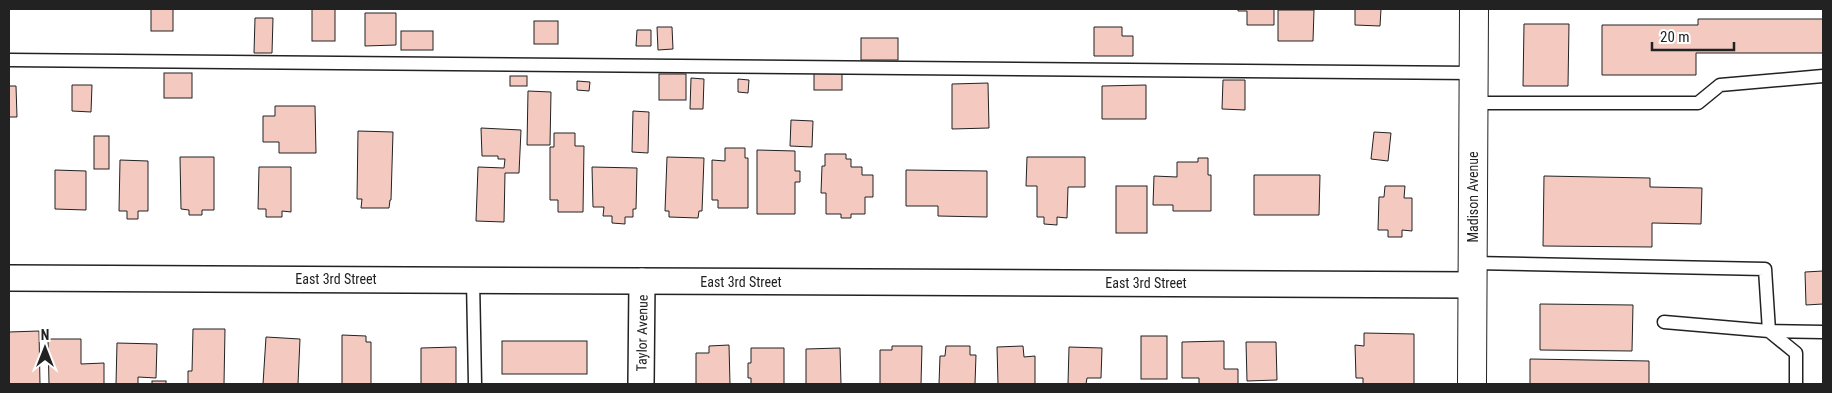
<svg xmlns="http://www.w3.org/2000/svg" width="1832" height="393" viewBox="0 0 1832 393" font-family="'Roboto Condensed',sans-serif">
  <rect width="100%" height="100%" fill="#fff"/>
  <g fill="#f3c9c0" stroke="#222">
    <rect x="151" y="9" width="22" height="22"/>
    <rect x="312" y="9" width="23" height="32"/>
    <polygon points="1238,9 1274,9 1274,25 1247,25 1247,11 1238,11"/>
    <polygon points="1355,9 1381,9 1380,26 1355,25"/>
    <polygon points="1278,10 1314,10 1313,41 1278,41"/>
    <polygon points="365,13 396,13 396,45 365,46"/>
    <polygon points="255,18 273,18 272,53 254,53"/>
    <polygon points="1698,19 1823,19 1823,53 1696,53 1696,75 1602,75 1602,25 1698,25"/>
    <rect x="534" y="21" width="24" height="23"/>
    <polygon points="1524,24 1569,24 1568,86 1523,86"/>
    <polygon points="657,27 672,27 673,49 658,50"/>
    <polygon points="1094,27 1122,27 1122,36 1133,36 1133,56 1094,56"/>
    <polygon points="637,30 651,30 651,46 636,46"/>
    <rect x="401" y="31" width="32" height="19"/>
    <rect x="861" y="38" width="37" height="22"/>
    <rect x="164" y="73" width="28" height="25"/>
    <rect x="814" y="73" width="28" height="17"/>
    <rect x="659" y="74" width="27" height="26"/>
    <rect x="510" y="76" width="17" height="10"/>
    <polygon points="691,78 704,79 703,109 690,109"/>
    <polygon points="738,79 749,80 748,93 738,92"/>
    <polygon points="1223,80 1245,80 1245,110 1222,109"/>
    <polygon points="577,81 590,82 589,91 577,90"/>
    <polygon points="988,83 989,128 952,129 952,84"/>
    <polygon points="72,85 92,85 91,112 72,111"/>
    <polygon points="1146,85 1146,119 1102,119 1102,86"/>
    <polygon points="9,86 16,86 17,117 9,117"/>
    <polygon points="528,91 551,92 550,145 527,145"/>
    <polygon points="275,106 315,106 316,153 279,153 279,142 263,142 263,116 275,116"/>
    <polygon points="633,111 649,112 648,153 632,152"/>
    <polygon points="791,120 813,121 812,147 790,146"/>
    <polygon points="481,128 521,130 519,173 505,173 504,222 476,221 478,167 504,168 505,159 498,159 498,156 482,156"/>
    <polygon points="358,131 393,132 391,200 390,200 389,208 361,208 362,199 357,199"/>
    <polygon points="1374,132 1391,133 1388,161 1371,159"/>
    <polygon points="554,133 575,133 575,146 584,146 583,212 558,212 558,200 550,200 550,147 554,147"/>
    <rect x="94" y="136" width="15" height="33"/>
    <polygon points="725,148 745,148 745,158 748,158 748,208 718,208 718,200 712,200 712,160 725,161"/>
    <polygon points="757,150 795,151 795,171 800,171 800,182 795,182 795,214 757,214"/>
    <polygon points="825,154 846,154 846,159 851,159 851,167 862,167 862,175 873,175 873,197 865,197 865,214 851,214 851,218 841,218 841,214 826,214 826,193 821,193 822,166 825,166"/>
    <polygon points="180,157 214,157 214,210 202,210 202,215 189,215 189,210 181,209"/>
    <polygon points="667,157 704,158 702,211 699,211 698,218 669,217 669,211 665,211"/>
    <polygon points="1027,157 1085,157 1085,187 1068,187 1067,218 1057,217 1057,225 1044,224 1044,217 1037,217 1037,186 1026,186"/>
    <polygon points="1198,158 1208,158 1208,175 1211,175 1211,211 1173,211 1173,205 1153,205 1154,176 1177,177 1177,162 1198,162"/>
    <polygon points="120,160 148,161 148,211 138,211 138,219 127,219 127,211 119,211"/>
    <polygon points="259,167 291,167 291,212 282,211 282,217 266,217 266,209 258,209"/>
    <polygon points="592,167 637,168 636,209 633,209 633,217 625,217 625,224 612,223 612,216 603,216 604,207 593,207"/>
    <polygon points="55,170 86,171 86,210 55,209"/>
    <polygon points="906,170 987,171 987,217 938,216 938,206 906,206"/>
    <polygon points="1254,175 1320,175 1319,215 1254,215"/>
    <polygon points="1544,176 1650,178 1650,187 1702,188 1701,224 1652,223 1652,247 1543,246"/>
    <rect x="1116" y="186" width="31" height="47"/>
    <polygon points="1385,186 1405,186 1404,198 1412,198 1412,231 1402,230 1402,237 1388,237 1388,230 1378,230 1379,197 1384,197"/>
    <polygon points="1823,271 1823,304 1806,305 1805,272"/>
    <polygon points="1540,304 1633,305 1632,351 1540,350"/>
    <polygon points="193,329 225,329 224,384 188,384 188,371 192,371"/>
    <polygon points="39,331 40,384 9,384 9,332"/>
    <polygon points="1364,333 1414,334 1414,384 1363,384 1363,378 1356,378 1355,345 1364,346"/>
    <polygon points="342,335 366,336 366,342 371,342 371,384 342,384"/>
    <rect x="1141" y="336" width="26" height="43"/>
    <polygon points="266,337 300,339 298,384 263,384"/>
    <polygon points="48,339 81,339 81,364 104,363 104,384 49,384"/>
    <rect x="502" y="341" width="85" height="33"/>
    <polygon points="1224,341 1224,369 1238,369 1238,384 1199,384 1199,378 1182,378 1182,342"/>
    <polygon points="1246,342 1276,342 1277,380 1247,381"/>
    <polygon points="117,343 157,344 156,378 138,377 138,384 116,384"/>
    <polygon points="729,345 730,384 696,384 696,353 709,353 709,346"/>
    <polygon points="892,346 922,346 921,384 880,384 880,350 892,350"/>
    <polygon points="946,346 970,346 970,355 976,355 975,384 939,384 940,356 945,356"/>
    <polygon points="1023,346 1024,357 1035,356 1035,384 998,384 997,347"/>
    <polygon points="456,347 456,384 421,384 421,348"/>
    <polygon points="1069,347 1102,348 1101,378 1087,378 1086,384 1068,384"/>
    <polygon points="751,348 784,348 784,384 751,384 751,378 748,378 748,363 751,363"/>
    <polygon points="840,348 841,384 806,384 806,349"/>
    <polygon points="1530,359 1649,361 1649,384 1530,384"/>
    <rect x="152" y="381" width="14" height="3"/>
  </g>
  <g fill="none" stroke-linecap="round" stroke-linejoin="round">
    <g stroke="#222" stroke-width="15">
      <g id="service">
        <polyline points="9,60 1474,73"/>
        <polyline points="1474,103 1698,103 1720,85 1823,76"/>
        <polyline points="1473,263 1765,269 1769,331 1823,332"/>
        <polyline points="473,280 475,384"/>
        <polyline points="1664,322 1769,331 1796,353 1796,384"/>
      </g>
    </g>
    <g stroke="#222" stroke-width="28">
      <g id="minor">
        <polyline points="9,278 1473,285"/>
        <polyline points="641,384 642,281"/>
      </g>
    </g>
    <g stroke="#222" stroke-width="30">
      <polyline id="secondary" points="1472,384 1474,9"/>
    </g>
    <use href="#service" stroke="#fff" stroke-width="12"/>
    <use href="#minor" stroke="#fff" stroke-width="25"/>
    <use href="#secondary" stroke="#fff" stroke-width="28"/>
  </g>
  <g text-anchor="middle" stroke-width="4" stroke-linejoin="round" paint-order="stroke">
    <g font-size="14" fill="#222" stroke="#fff">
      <text transform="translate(1473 197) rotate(-90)" y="5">Madison Avenue</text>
      <text x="336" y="284">East 3rd Street</text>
      <text x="741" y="287">East 3rd Street</text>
      <text x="1146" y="288">East 3rd Street</text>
      <text transform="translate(642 333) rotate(-89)" y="5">Taylor Avenue</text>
    </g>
  </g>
  <rect width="1832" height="393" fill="none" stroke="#222222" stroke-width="20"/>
  <g transform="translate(45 348)" stroke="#ffffff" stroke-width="4" paint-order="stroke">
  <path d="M0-4L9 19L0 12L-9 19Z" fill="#222222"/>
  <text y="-8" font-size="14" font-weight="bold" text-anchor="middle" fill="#222222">N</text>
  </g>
  <path d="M1652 42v8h82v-8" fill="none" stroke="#222222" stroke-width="2.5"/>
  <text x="1660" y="42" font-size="15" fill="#222222" stroke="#ffffff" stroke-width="4" paint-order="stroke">20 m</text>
</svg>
